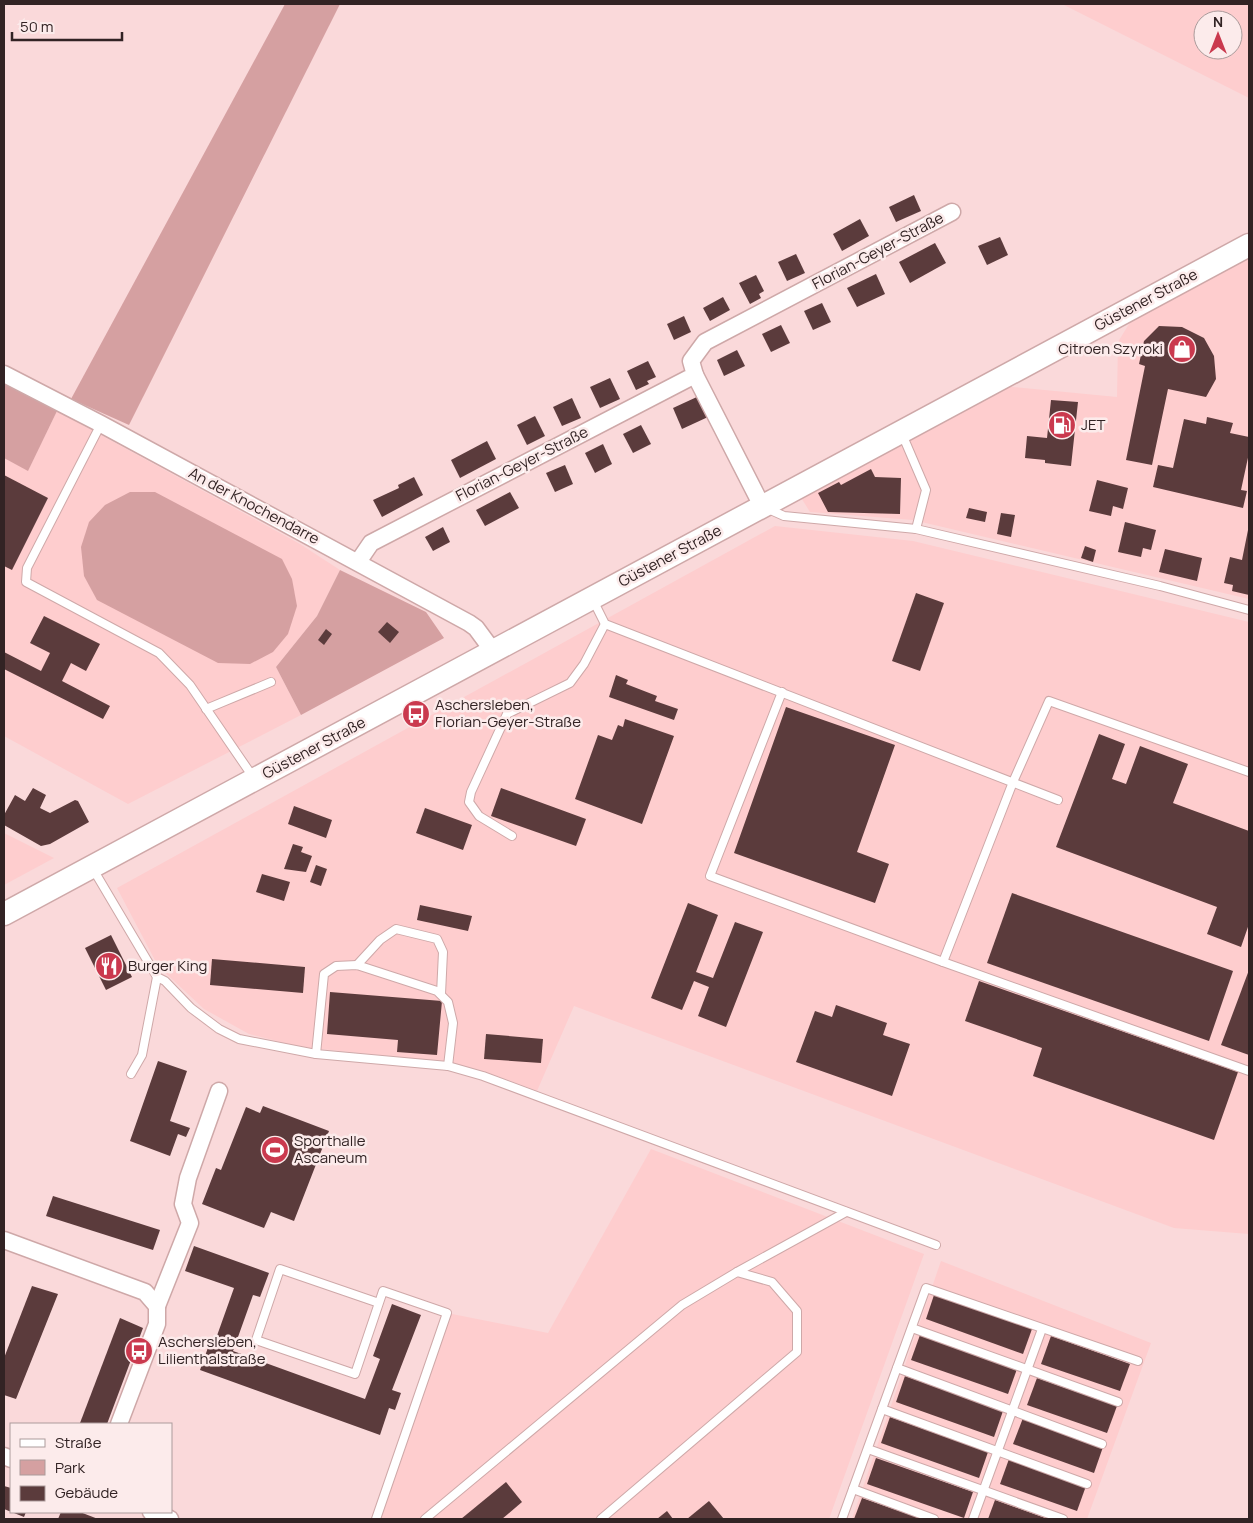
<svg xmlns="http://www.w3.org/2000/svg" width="1253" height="1523" viewBox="0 0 1253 1523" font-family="Manrope,sans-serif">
  <rect width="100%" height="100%" fill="#fad9da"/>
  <g fill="#fecdce" fill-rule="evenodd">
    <path d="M 1062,4 L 1249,4 L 1249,98 ZM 1203,20 L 1233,20 L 1233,50 L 1203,50 Z"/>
    <polygon points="1249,258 1249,599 913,520 810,512 800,496 1002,386 1117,397 1118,342 1132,319"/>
    <polygon points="57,411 300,544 340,570 317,616 276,667 301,715 128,804 4,736 4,458 28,470"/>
    <polygon points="775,526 913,541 1249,622 1249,1234 1174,1228 574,1006 537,1091 480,1070 441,1061 300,1047 249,1034 204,1009 158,966 117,888"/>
    <polygon points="4,833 54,858 4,885"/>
    <polygon points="651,1149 924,1254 829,1519 376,1519 447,1313 548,1333"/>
    <polygon points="941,1261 1151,1343 1087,1519 852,1519"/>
  </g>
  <g fill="#d5a0a1">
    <polygon points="285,4 340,4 129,425 71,399"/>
    <polygon points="4,383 57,411 28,471 4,458"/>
    <polygon points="130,492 155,492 282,559 292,579 297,606 288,634 273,652 250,664 218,663 97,600 84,576 81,547 89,522 105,505"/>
    <polygon points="340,570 426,612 444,638 301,715 276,667 317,616"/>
  </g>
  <g fill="#5b3b3c">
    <polygon points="914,195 921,211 896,222 889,207"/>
    <polygon points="860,219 869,236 842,251 833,234"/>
    <polygon points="1000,237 1008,255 987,265 978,246"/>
    <polygon points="935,243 946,263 910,283 899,262"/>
    <polygon points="796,254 805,273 787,281 778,262"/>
    <polygon points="876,274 885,294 857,307 847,288"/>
    <polygon points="756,275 764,291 759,294 761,298 750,304 739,283"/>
    <polygon points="723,297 730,310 710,321 703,308"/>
    <polygon points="822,303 831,322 813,330 804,311"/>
    <polygon points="684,316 691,332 674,340 667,324"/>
    <polygon points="781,325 790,343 771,352 762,334"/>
    <polygon points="1159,326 1182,327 1204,338 1214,356 1216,379 1206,397 1168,389 1152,465 1126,460 1145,366 1139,364 1144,341"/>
    <polygon points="737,350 745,366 724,376 717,360"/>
    <polygon points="648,361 656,377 647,381 649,384 636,390 627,371"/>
    <polygon points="610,378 620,399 600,408 590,387"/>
    <polygon points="699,396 708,417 682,429 673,408"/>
    <polygon points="572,398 581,418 562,426 553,407"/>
    <polygon points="1051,400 1078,402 1071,466 1045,463 1045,460 1025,458 1027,436 1047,438"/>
    <polygon points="535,416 545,436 527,445 517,425"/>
    <polygon points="1207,417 1233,423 1230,433 1249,437 1249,453 1241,490 1247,491 1243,508 1153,487 1158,465 1173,468 1184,419 1206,424"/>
    <polygon points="641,425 651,444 633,453 623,434"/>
    <polygon points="487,441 496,459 460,478 451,460"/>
    <polygon points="603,444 612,464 595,473 585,453"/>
    <polygon points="565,465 573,484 555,492 546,473"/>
    <polygon points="871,469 875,477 901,478 900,514 828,512 818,493 839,482 841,485"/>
    <polygon points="4,475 48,498 12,570 4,566"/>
    <polygon points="414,477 423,495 382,517 373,500 399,488 398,485"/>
    <polygon points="1097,480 1128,488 1123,509 1113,506 1111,516 1089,511"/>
    <polygon points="510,492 519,508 485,526 476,510"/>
    <polygon points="969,508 987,512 985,522 966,518"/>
    <polygon points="1001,513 1015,515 1011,537 997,534"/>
    <polygon points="1125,522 1156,530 1151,550 1143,548 1141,557 1118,552"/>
    <polygon points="443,527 450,542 433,551 425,537"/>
    <polygon points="1248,530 1249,530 1249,595 1232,591 1233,585 1224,583 1230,557 1242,560"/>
    <polygon points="1085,546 1096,550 1093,562 1081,558"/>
    <polygon points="1165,549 1202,558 1197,581 1159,572"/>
    <polygon points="916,593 944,603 920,671 892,661"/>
    <polygon points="44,616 100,644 86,671 71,663 62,681 110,706 103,719 4,669 4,652 41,671 50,653 30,643"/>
    <polygon points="387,622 399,632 390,643 378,632"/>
    <polygon points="326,629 332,634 324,645 318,640"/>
    <polygon points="616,675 628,680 626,684 657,696 655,701 678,709 674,720 609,697"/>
    <polygon points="786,707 895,745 857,852 889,864 875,903 734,853"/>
    <polygon points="625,719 674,736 642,824 575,799 598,735 612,740 618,725 623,727"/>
    <polygon points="1099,734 1125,744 1112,779 1126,784 1140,746 1188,764 1173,803 1249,831 1249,924 1241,947 1207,934 1217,907 1056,847"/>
    <polygon points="33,788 46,795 40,808 50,813 75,800 78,801 89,822 50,844 41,846 4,825 4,815 15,795 25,801"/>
    <polygon points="501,788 586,819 576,846 491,816"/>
    <polygon points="294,806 332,820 326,838 288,824"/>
    <polygon points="425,808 472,825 463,850 416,833"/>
    <polygon points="293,844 303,847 301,852 312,856 306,872 284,869"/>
    <polygon points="316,865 327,869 321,886 310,882"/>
    <polygon points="262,874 290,882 284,901 256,892"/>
    <polygon points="1012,893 1233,971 1209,1041 987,963"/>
    <polygon points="688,903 718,915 696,972 713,978 735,922 763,932 726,1027 698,1016 709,987 694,981 682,1010 651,998"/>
    <polygon points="420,905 472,916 468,931 417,920"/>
    <polygon points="111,935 132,977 106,990 85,948"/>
    <polygon points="212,959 305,967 303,993 210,985"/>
    <polygon points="1249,970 1249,1055 1221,1045"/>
    <polygon points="979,981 1238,1072 1214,1140 1033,1076 1042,1048 965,1021"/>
    <polygon points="330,992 442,1001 437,1055 397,1052 398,1040 327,1034"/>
    <polygon points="836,1005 887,1023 883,1035 910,1044 892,1096 796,1062 815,1011 832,1017"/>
    <polygon points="486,1034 543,1039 541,1063 484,1059"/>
    <polygon points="158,1061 187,1071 170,1121 190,1128 186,1137 178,1134 170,1156 130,1141"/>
    <polygon points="263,1106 329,1131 294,1221 271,1212 264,1228 202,1204 216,1168 221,1170 246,1107 260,1113"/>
    <polygon points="53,1196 160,1230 153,1250 46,1216"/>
    <polygon points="194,1246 269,1273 260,1297 253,1295 233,1351 365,1399 380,1359 373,1356 392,1304 421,1315 392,1390 401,1393 395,1410 389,1408 380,1435 200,1370 210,1342 214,1344 234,1288 185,1271"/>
    <polygon points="32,1286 58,1294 16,1399 4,1395 4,1358"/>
    <polygon points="934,1295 1032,1329 1023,1354 926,1319"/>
    <polygon points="120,1318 143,1328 107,1424 84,1424 80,1423"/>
    <polygon points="920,1335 1017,1369 1008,1394 911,1360"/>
    <polygon points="1051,1336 1130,1364 1120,1391 1041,1364"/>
    <polygon points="905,1376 1003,1411 994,1437 896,1402"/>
    <polygon points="1037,1378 1117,1406 1107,1433 1027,1405"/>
    <polygon points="890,1417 988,1452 979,1478 881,1443"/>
    <polygon points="1023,1418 1103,1447 1094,1473 1013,1444"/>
    <polygon points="876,1458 973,1492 964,1518 867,1484"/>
    <polygon points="1009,1459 1086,1486 1077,1511 1000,1484"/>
    <polygon points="506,1482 522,1502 502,1519 461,1519"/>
    <polygon points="4,1486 11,1488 11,1512 26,1512 24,1517 4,1509"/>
    <polygon points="862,1498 922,1519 854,1519"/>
    <polygon points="995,1500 1048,1519 988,1519"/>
    <polygon points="709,1501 724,1519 687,1519"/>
    <polygon points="667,1511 673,1519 657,1519"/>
    <polygon points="61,1512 80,1512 98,1519 58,1519"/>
  </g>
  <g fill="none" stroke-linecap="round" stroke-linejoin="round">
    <g stroke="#cea8a8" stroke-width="10">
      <g id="service">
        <polyline points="101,424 27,568 26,582 159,653 190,685 253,777"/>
        <polyline points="902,434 926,490 916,529"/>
        <polyline points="766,508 784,516 916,529 1160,586 1249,610"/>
        <polyline points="593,600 605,624 1058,800"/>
        <polyline points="782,692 710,876 943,962 1013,782 1049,701 1249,772"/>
        <polyline points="206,709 271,682"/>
        <polyline points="512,836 479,816 469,802 471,792 507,714 570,683 584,664 605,624"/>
        <polyline points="93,869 157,977 142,1055 131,1074"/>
        <polyline points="943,962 1249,1071"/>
        <polyline points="357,965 380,940 396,929 437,939 443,952 441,994"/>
        <polyline points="157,977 165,981 191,1008 219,1029 239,1039 316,1054 448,1066 483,1076 936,1245"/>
        <polyline points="316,1054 324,974 336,966 357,965 437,991 448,1002 453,1023 448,1066"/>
        <polyline points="737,1272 846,1212"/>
        <polyline points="912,1328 1118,1402"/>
        <polyline points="897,1368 1102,1444"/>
        <polyline points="882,1409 1087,1484"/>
        <polyline points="868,1449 1063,1519"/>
        <polyline points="853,1489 934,1519"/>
        <polyline points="376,1519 447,1313 383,1291 355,1374 256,1340 280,1269 379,1303"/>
        <polyline points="425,1519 682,1305 737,1272 772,1282 797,1311 797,1352 601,1519"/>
        <polyline points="842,1519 926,1288 1138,1361"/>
        <polyline points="973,1519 1042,1329"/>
      </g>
    </g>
    <g stroke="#cea8a8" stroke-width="19">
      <g id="minor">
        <polyline points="4,374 101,424 469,623 476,628 493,651"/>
        <polyline points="695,375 762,506"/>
        <polyline points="358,562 371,543 695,375 691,361 705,342 952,212"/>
        <polyline points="4,1240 145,1292 157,1306 157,1324 119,1424"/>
        <polyline points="157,1306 190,1223 183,1204 188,1178 219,1091"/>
        <polyline points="4,1456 11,1459"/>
        <polyline points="151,1512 170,1519"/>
      </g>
    </g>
    <g stroke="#cea8a8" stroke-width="25">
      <polyline id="secondary" points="4,914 1249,245"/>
    </g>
    <use href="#service" stroke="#fff" stroke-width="8"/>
    <use href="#minor" stroke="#fff" stroke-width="16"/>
    <use href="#secondary" stroke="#fff" stroke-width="22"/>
  </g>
  <defs>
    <g id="shop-disc" transform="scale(1.4375)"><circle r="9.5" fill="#ca394e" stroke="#fcebeb"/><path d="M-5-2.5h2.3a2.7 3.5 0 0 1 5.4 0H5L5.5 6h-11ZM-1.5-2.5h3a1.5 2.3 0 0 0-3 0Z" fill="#fff"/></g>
    <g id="fuel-disc" transform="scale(1.4375)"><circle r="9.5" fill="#ca394e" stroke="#fcebeb"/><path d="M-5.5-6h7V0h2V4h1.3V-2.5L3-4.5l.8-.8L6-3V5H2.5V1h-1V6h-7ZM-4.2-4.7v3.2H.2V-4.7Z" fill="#fff"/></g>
    <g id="bus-disc" transform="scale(1.4375)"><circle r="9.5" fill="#ca394e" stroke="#fcebeb"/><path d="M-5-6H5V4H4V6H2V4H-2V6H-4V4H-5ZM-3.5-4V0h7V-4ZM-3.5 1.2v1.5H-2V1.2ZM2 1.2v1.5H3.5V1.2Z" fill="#fff"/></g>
    <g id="restaurant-disc" transform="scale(1.4375)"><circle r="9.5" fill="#ca394e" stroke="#fcebeb"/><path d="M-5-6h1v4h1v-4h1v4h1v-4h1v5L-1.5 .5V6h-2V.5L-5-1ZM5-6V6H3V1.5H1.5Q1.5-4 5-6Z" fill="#fff"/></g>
    <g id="stadium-disc" transform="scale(1.4375)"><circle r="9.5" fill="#ca394e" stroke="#fcebeb"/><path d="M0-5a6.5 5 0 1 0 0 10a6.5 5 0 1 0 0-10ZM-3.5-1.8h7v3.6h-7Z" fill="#fff"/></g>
  </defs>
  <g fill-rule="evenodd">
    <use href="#shop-disc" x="1182" y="349"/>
    <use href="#fuel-disc" x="1062" y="425"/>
    <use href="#bus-disc" x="416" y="714"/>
    <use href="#restaurant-disc" x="109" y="966"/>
    <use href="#stadium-disc" x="275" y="1150"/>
    <use href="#bus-disc" x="139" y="1351"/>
  </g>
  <g text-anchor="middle" stroke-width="5" stroke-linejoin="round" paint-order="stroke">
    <g font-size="15" fill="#322324" stroke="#fcebeb">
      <text transform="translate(878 251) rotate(-28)" y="5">Florian-Geyer-Straße</text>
      <text transform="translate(1146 300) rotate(-28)" y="5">Güstener Straße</text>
      <text transform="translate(522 464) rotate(-27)" y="5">Florian-Geyer-Straße</text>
      <text transform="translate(254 506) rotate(28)" y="5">An der Knochendarre</text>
      <text transform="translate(670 556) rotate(-28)" y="5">Güstener Straße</text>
      <text transform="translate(314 748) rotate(-28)" y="5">Güstener Straße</text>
    </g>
    <g font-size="15" fill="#322324" stroke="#fcebeb" text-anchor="start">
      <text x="1163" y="354" text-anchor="end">Citroen Szyroki</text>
      <text x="1081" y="430">JET</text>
      <text x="435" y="710">Aschersleben,<tspan x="435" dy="17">Florian-Geyer-Straße</tspan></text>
      <text x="128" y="971">Burger King</text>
      <text x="294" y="1146">Sporthalle<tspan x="294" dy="17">Ascaneum</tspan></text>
      <text x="158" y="1347">Aschersleben,<tspan x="158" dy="17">Lilienthalstraße</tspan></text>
    </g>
  </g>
  <rect width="1253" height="1523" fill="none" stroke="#322324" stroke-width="10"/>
  <rect x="10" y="1423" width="162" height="90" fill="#fcebeb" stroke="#ab9b9b"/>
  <rect x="20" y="1439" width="25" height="8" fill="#ffffff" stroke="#ab9b9b"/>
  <text x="55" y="1448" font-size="15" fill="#322324">Straße</text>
  <rect x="20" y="1460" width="25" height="15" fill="#d5a0a1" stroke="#ab9b9b"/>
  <text x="55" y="1473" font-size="15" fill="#322324">Park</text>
  <rect x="20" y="1486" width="25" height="15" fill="#5b3b3c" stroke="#ab9b9b"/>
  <text x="55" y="1498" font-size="15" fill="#322324">Gebäude</text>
  <g transform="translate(1218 35)"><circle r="24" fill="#fcebeb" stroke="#ab9b9b"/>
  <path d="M0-4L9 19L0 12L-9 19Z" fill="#ca394e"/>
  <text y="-8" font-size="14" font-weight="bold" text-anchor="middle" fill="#322324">N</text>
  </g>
  <path d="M12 32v8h110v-8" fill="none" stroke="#322324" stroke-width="2.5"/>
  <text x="20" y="32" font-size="15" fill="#322324" stroke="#fcebeb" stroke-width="4" paint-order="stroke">50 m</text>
</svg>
